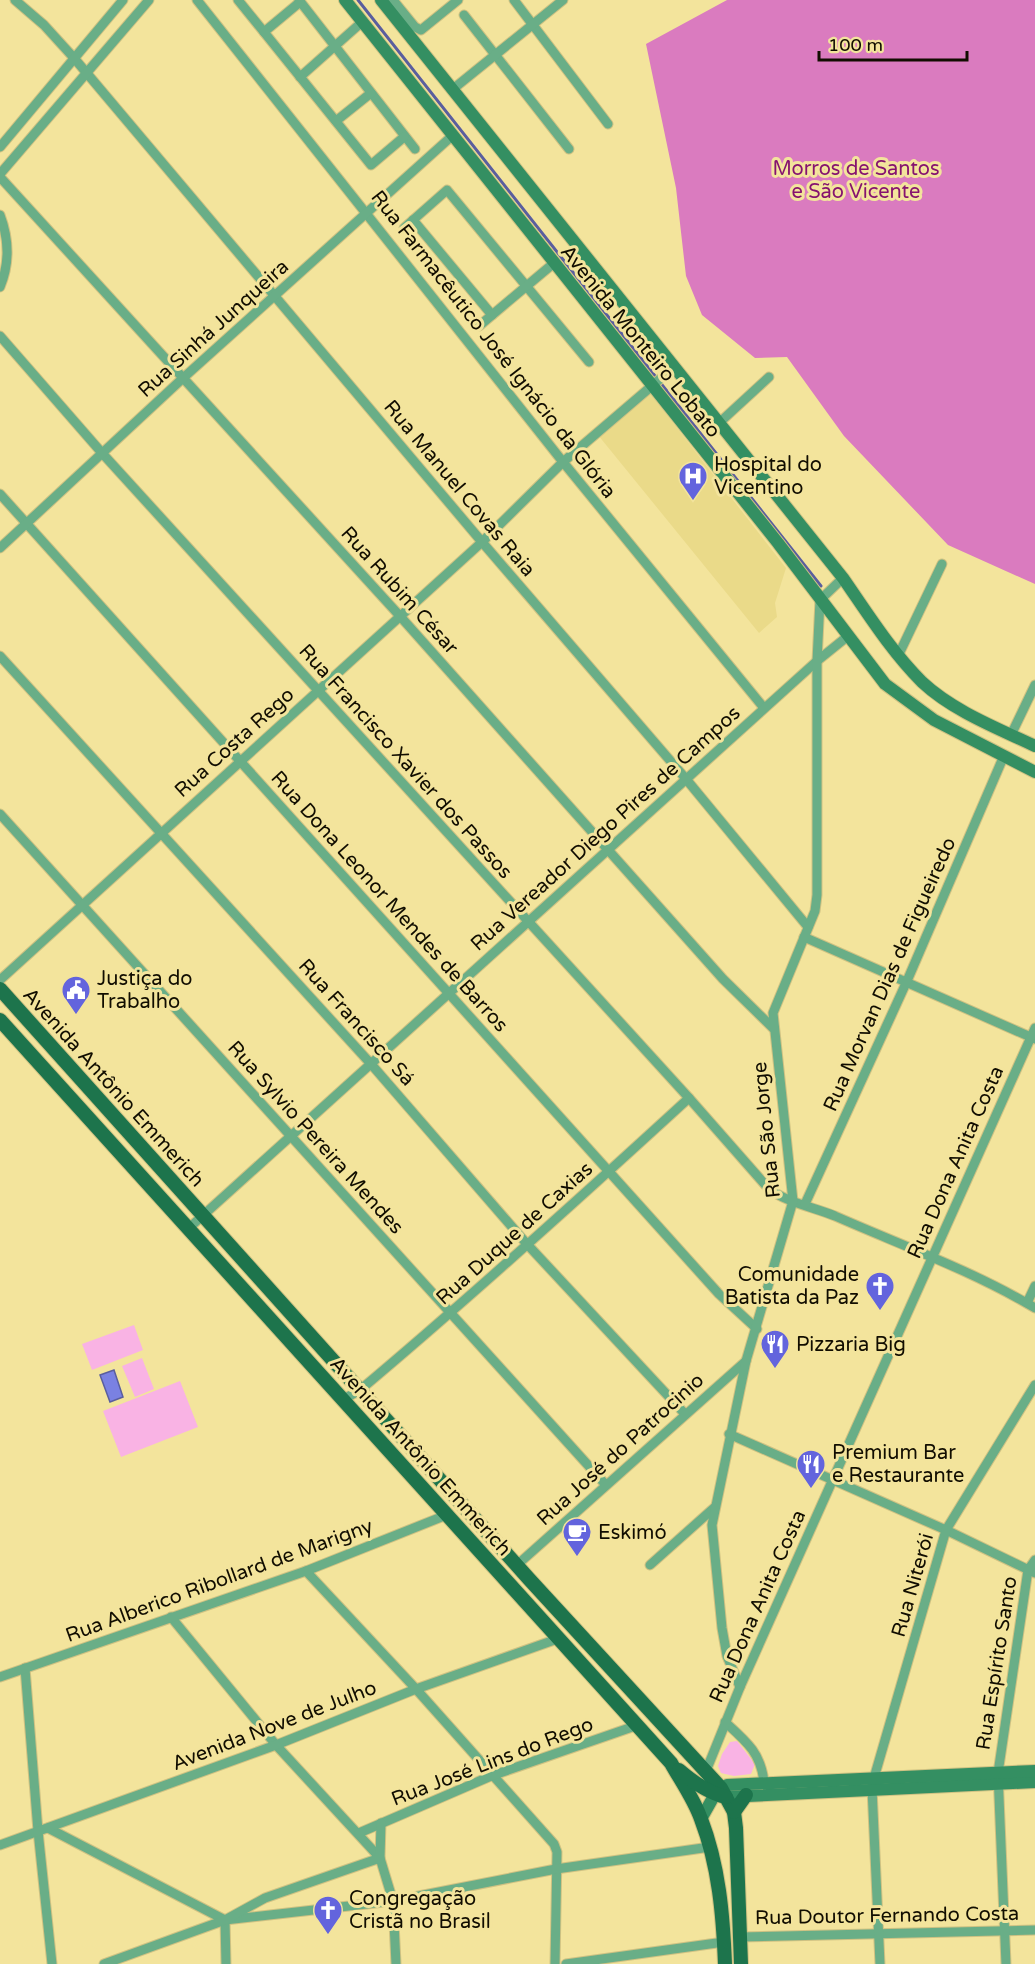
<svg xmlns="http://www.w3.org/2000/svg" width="1035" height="1964" viewBox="0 0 1035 1964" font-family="'Varela Round',sans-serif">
  <rect width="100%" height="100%" fill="#f3e49c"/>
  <polygon fill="#eada89" points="649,392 786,568 775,603 777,617 759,633 598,435"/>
  <g fill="#f9b3e4">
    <polygon points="134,1325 143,1350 92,1370 82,1344"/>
    <polygon points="142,1358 154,1389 135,1397 122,1366"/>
    <polygon points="180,1381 198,1427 121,1457 103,1411"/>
    <polygon points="737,1741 755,1764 751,1774 734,1776 721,1773 718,1766 722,1754 730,1742"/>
  </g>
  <polygon fill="#da7bbf" points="727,0 1035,0 1035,584 948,545 844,436 787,357 755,358 702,315 686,276 676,188 646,44"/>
  <polygon fill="#7a81e2" stroke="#5a5e9e" stroke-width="1.5" points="114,1370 123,1397 110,1402 100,1375"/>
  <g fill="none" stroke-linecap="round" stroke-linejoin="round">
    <polyline stroke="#5a5e9e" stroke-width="3" points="358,0 821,586"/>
    <g stroke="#cfc283" stroke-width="11">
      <g id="street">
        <polyline points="15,0 44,25 74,58 482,542 686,779 808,927"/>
        <polyline points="197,0 563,462 764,708"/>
        <polyline points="238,0 264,32"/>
        <polyline points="299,0 415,149"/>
        <polyline points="393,0 415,27 421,30 458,0"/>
        <polyline points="514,0 608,124"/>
        <polyline points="300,2 264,32 371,165 404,137"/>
        <polyline points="464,15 569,149"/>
        <polyline points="300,77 362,22"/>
        <polyline points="453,89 563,0"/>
        <polyline points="336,121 371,93"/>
        <polyline points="0,147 123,0"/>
        <polyline points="0,174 149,0"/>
        <polyline points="0,177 399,615 723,979 773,1028"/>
        <path d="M 0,215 C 9,239 10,263 0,287"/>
        <polyline points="413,220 492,315"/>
        <polyline points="404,228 447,190 589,362"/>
        <polyline points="479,326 554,263"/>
        <path d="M 0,336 L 102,453 L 689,1098 L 768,1188 C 785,1202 813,1207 835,1216 C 901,1245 973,1271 1035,1308"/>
        <polyline points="719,423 769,377"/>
        <polyline points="0,494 719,1294 757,1329"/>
        <polyline points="0,548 182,379 452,136"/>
        <polyline points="0,656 371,1064 526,1243 685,1414"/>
        <polyline points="898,656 942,564"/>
        <polyline points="1011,735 1035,685"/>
        <polyline points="0,814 605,1484"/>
        <polyline points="804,937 1035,1039"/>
        <polyline points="0,980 482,542 563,462 674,367"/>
        <polyline points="805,1204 907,981 1003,758"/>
        <polyline points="189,1228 817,661 848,636"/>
        <polyline points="1027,1303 1035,1286"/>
        <path d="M 344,1399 L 360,1390 C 472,1296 581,1197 689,1098"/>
        <polyline points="729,1434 946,1530 1035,1573"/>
        <polyline points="517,1565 746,1361"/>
        <polyline points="650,1565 715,1507"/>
        <polyline points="306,1571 416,1689 554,1844 557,1852 555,1964"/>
        <polyline points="171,1617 276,1745 380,1858 393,1901 396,1964"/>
        <polyline points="25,1668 38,1831 52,1964"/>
        <polyline points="0,1677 306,1571 449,1514"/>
        <polyline points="740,1687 727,1656 722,1628 712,1525 746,1361 793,1201 773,1013 815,911 817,895 817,661 820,600 843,578"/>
        <path d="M 725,1722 C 746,1741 761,1753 764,1782"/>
        <polyline points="706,1771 740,1687 1035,1028"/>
        <polyline points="48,1828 225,1920 393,1901 556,1869 710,1847"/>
        <polyline points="359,1833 491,1776 638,1725"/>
        <polyline points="0,1845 276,1745 416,1689 560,1638"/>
        <polyline points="225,1920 226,1964"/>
        <polyline points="741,1937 1035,1930"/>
        <polyline points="104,1964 225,1920 265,1898 380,1858 381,1823"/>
        <polyline points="566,1964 724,1942"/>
        <polyline points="880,1964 872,1788 874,1778 946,1530 1035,1385"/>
        <polyline points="1006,1964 998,1773 1028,1570 1035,1560"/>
      </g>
    </g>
    <g stroke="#cfc283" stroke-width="14">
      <g id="secondary">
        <polyline points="345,0 778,543 885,684 934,720 1035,772"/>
        <path d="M 381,0 L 843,578 C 868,614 891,651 922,682 C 953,711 997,728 1035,746"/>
        <polyline points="726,1797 1035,1782"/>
        <polyline points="701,1819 714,1796 727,1785 1035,1771"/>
      </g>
    </g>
    <g stroke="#cfc283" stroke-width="16">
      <g id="primary">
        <polyline points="0,989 529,1579 721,1788 734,1812 736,1828 741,1964"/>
        <path d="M 0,1020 L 671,1763 C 681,1781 694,1799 701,1819 C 719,1866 723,1915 725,1964"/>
        <path d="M 679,1770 C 693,1782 708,1793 726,1797"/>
        <polyline points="734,1812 746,1795"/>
      </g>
    </g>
    <use href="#street" stroke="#69ae87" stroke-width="9"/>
    <use href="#secondary" stroke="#348f62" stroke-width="12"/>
    <use href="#primary" stroke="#1d744c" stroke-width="14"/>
  </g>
  <defs>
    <g id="hospital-pin" transform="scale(1.5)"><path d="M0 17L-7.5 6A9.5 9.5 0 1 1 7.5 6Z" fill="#6364dd" stroke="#f3e49c"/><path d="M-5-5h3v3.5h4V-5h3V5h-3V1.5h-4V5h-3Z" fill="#fff"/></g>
    <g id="civic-pin" transform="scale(1.5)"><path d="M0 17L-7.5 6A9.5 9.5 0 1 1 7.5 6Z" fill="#6364dd" stroke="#f3e49c"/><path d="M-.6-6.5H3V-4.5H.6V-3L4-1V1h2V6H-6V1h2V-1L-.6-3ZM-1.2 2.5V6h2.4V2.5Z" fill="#fff"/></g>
    <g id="church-pin" transform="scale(1.5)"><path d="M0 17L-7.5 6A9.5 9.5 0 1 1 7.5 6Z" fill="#6364dd" stroke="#f3e49c"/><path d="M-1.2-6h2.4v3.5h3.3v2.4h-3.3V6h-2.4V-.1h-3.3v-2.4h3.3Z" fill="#fff"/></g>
    <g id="restaurant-pin" transform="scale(1.5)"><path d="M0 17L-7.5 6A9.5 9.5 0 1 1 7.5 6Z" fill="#6364dd" stroke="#f3e49c"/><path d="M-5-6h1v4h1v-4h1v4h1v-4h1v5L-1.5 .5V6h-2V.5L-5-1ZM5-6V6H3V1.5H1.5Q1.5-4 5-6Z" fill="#fff"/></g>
    <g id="cafe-pin" transform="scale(1.5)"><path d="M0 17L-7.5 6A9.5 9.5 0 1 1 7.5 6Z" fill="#6364dd" stroke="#f3e49c"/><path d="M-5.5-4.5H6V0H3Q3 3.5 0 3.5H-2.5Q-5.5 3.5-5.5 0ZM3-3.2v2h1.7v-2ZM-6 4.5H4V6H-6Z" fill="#fff"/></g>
  </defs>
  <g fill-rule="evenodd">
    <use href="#hospital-pin" x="693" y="476"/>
    <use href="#civic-pin" x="76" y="990"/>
    <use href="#church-pin" x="880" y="1286"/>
    <use href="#restaurant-pin" x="775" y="1344"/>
    <use href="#restaurant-pin" x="811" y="1464"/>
    <use href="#cafe-pin" x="577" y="1532"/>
    <use href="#church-pin" x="328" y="1910"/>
  </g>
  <g text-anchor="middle" stroke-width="6" stroke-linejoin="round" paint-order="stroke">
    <g font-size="20" fill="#86136f" stroke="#f3e49c">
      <text x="856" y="175">Morros de Santos<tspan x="856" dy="23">e São Vicente</tspan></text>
    </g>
    <g font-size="20" fill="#110d00" stroke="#f3e49c">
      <text transform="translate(213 328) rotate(-42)" y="7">Rua Sinhá Junqueira</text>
      <text transform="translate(641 341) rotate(51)" y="7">Avenida Monteiro Lobato</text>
      <text transform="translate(494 344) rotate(52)" y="7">Rua Farmacêutico José Ignácio da Glória</text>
      <text transform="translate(460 488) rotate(50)" y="7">Rua Manuel Covas Raia</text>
      <text transform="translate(400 590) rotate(48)" y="7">Rua Rubim César</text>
      <text transform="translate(234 742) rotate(-42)" y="7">Rua Costa Rego</text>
      <text transform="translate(406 761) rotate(48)" y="7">Rua Francisco Xavier dos Passos</text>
      <text transform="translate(605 828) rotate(-42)" y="7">Rua Vereador Diego Pires de Campos</text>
      <text transform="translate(390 901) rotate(48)" y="7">Rua Dona Leonor Mendes de Barros</text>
      <text transform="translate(889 974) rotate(-66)" y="7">Rua Morvan Dias de Figueiredo</text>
      <text transform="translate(357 1022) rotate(48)" y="7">Rua Francisco Sá</text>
      <text transform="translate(114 1087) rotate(48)" y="7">Avenida Antônio Emmerich</text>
      <text transform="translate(766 1130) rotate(-96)" y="7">Rua São Jorge</text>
      <text transform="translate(316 1137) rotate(48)" y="7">Rua Sylvio Pereira Mendes</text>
      <text transform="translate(955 1162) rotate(-66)" y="7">Rua Dona Anita Costa</text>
      <text transform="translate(514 1233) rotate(-42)" y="7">Rua Duque de Caxias</text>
      <text transform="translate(620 1449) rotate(-42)" y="7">Rua José do Patrocinio</text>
      <text transform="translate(421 1456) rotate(48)" y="7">Avenida Antônio Emmerich</text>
      <text transform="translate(219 1580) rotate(-20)" y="7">Rua Alberico Ribollard de Marigny</text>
      <text transform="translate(912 1585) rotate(-74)" y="7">Rua Niterói</text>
      <text transform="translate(757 1606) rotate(-66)" y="7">Rua Dona Anita Costa</text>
      <text transform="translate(996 1663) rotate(-81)" y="7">Rua Espírito Santo</text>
      <text transform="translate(274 1725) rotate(-21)" y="7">Avenida Nove de Julho</text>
      <text transform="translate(492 1761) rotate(-21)" y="7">Rua José Lins do Rego</text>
      <text transform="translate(887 1915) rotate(-1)" y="7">Rua Doutor Fernando Costa</text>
    </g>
    <g font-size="20" fill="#110d00" stroke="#f3e49c" text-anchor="start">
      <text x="714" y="471">Hospital do<tspan x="714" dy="23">Vicentino</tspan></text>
      <text x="97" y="985">Justiça do<tspan x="97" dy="23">Trabalho</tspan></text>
      <text x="859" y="1281" text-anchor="end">Comunidade<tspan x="859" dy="23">Batista da Paz</tspan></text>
      <text x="796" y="1351">Pizzaria Big</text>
      <text x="832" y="1459">Premium Bar<tspan x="832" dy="23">e Restaurante</tspan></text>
      <text x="598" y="1539">Eskimó</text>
      <text x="349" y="1905">Congregação<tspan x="349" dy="23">Cristã no Brasil</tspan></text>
    </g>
  </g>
  <path d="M819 51v9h148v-9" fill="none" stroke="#110d00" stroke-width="3"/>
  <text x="828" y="51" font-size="18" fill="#110d00" stroke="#f3e49c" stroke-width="4.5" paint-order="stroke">100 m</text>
</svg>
